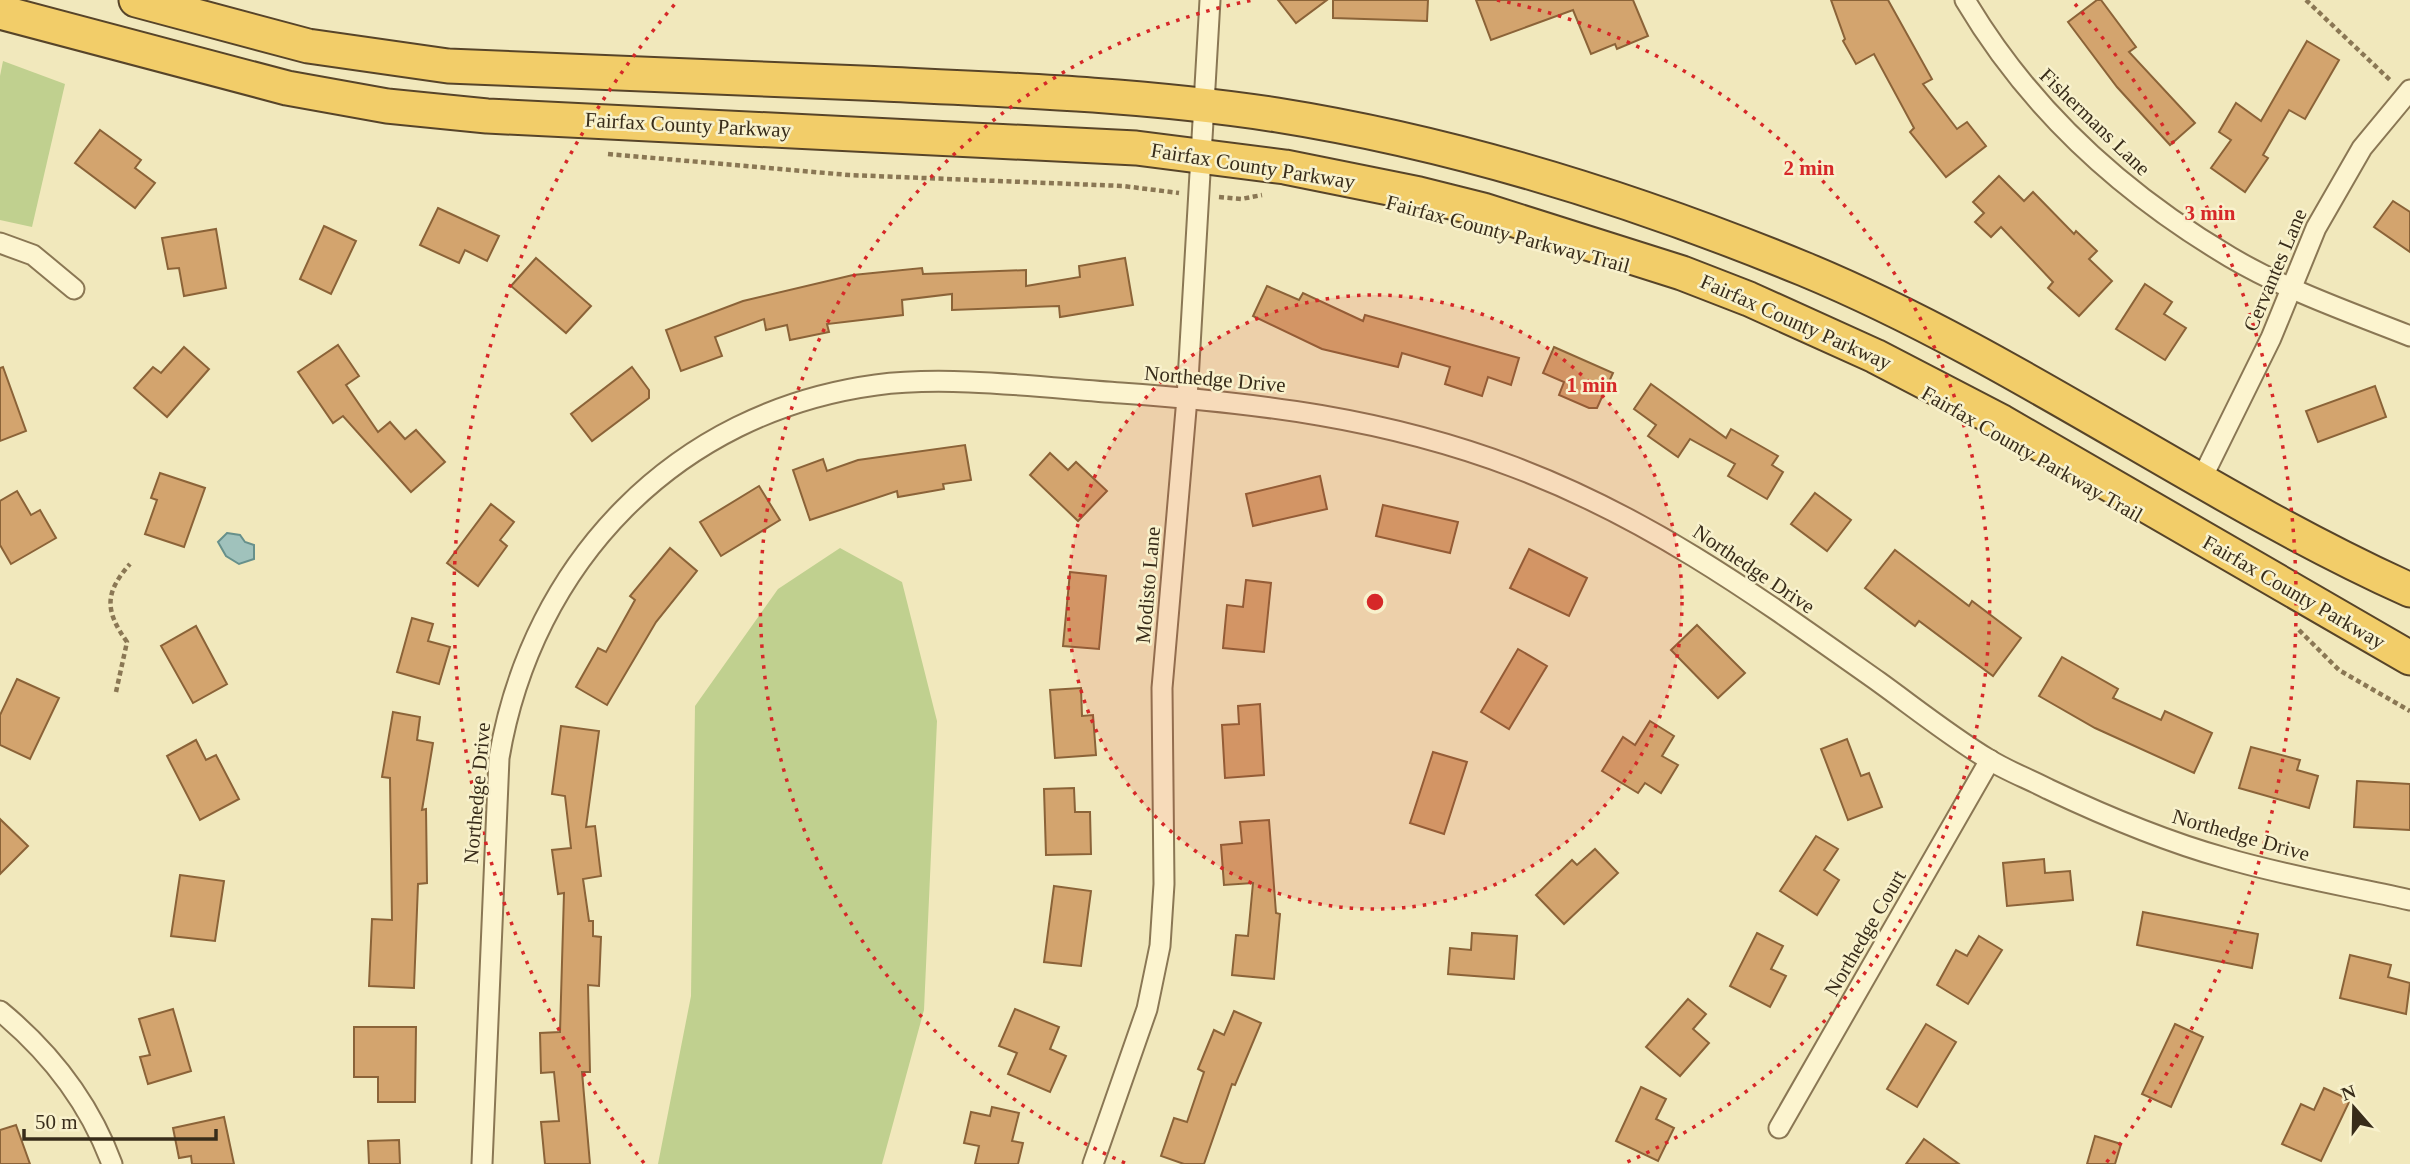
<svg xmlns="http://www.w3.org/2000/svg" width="2410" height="1164" viewBox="0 0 2410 1164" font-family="Georgia,serif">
  <rect width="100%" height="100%" fill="#f1e8bc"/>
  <g fill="#c0d08f">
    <polygon points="3,61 65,84 32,227 0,220 0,76"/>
    <polygon points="840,548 902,582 937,721 924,1010 882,1164 658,1164 691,996 695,706 778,589"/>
  </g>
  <polygon fill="#a0c2bc" stroke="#67908b" stroke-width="2" points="227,533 240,535 245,542 254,545 254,559 239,564 226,556 218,542"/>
  <g fill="#d3a46e" stroke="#8b6338" stroke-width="2">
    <polygon points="1278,0 1327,0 1296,23"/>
    <polygon points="1333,0 1428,0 1427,21 1333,18"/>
    <polygon points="1476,0 1633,0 1648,36 1617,49 1615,44 1591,54 1573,10 1491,40"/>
    <polygon points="1831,0 1888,0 1932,79 1923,84 1957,129 1967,122 1986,146 1946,177 1910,132 1914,128 1874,54 1856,64 1843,41 1845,39"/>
    <polygon points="2097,0 2101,0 2136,47 2129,52 2195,123 2170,145 2117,87 2068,22"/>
    <polygon points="2307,41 2339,60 2305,119 2289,110 2263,155 2268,158 2245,192 2211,168 2231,140 2219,132 2236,103 2261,121"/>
    <polygon points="100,130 141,160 135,168 155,183 135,208 75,163"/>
    <polygon points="1999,176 2024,201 2033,192 2074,234 2076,231 2097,251 2089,259 2112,281 2079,316 2048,288 2053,282 2001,227 1991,237 1975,222 1984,213 1973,202"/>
    <polygon points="2393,201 2410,212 2410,252 2374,227"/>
    <polygon points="438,208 499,236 487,261 465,250 459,263 420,245"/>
    <polygon points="324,226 356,241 331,294 300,279"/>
    <polygon points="216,229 226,288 184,296 179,268 168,269 162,238"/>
    <polygon points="536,258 591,306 566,333 511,286"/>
    <polygon points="1125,258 1133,305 1060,317 1059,306 952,310 952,294 902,300 903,315 827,324 829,332 790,340 787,325 766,330 764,319 715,337 722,356 681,371 666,330 743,301 853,275 922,268 923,274 1026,270 1026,286 1080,277 1079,266"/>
    <polygon points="2145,284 2172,302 2164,314 2186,328 2165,360 2116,329"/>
    <polygon points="1267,286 1299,300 1303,293 1363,321 1365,315 1519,358 1511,385 1488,377 1482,396 1445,384 1450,367 1402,353 1398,367 1322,349 1253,316"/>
    <polygon points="338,345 359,376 346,385 378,432 390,422 405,439 416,430 445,462 411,492 343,416 333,423 298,372"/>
    <polygon points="184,347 209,369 167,417 134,388 153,367 161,373"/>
    <polygon points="1554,347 1613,373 1597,408 1589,408 1559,395 1564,382 1543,373"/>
    <polygon points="3,367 26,431 0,441 0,368"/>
    <polygon points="632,367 649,390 649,398 592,441 571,414"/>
    <polygon points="1651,384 1726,438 1731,429 1778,456 1772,465 1783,472 1767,499 1728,476 1735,464 1690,439 1678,457 1648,436 1656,425 1634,409"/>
    <polygon points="2375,386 2386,417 2318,442 2306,411"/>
    <polygon points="965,445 971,480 943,484 944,489 898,497 897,491 810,520 793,470 823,459 827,471 858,460"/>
    <polygon points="1050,453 1068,470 1076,462 1107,491 1078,521 1030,475"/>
    <polygon points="160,473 205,488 184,547 145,534 157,500 151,498"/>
    <polygon points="1320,476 1327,509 1253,526 1246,494"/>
    <polygon points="759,486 780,520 721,556 700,522"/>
    <polygon points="17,491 31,515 40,510 56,538 11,564 0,545 0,501"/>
    <polygon points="1815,493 1851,520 1827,551 1791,524"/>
    <polygon points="491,504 514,522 500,540 507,546 478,586 447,563"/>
    <polygon points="1383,505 1458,522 1450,553 1376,536"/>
    <polygon points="670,548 697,571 656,622 607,705 576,687 598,648 606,652 635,600 630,596"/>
    <polygon points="1529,549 1587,578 1569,616 1510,588"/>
    <polygon points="1895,550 1969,606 1972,601 2021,638 1993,676 1919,621 1915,626 1865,588"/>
    <polygon points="1070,572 1106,576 1099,649 1063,646"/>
    <polygon points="1246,580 1271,583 1264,652 1223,648 1227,605 1243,607"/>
    <polygon points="412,618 433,624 428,641 450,647 439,684 397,672"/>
    <polygon points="1697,625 1745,673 1718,698 1671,650"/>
    <polygon points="196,626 227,684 193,703 161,646"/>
    <polygon points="1518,649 1547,666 1509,729 1481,712"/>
    <polygon points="2062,657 2118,689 2113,698 2161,720 2165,711 2212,733 2194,773 2095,728 2039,696"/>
    <polygon points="17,679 59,698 30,759 0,745 0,715"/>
    <polygon points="1081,688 1082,716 1093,715 1096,755 1055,758 1050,690"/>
    <polygon points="1260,704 1264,775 1225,778 1222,725 1239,724 1238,706"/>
    <polygon points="393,712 420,717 417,740 433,743 422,810 426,809 427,883 418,884 414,988 369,986 372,919 392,920 390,778 382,777"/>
    <polygon points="1650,721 1674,736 1662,756 1678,765 1661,793 1645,783 1638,793 1602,771 1623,737 1635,745"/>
    <polygon points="561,726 599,731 586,827 595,826 601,876 583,879 589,921 593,921 593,936 601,937 599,986 588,985 590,1072 582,1072 590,1164 545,1164 541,1122 559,1121 554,1072 541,1073 540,1033 560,1032 564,893 558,894 552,850 571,848 565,796 552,794"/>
    <polygon points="1847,739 1861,776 1869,773 1882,807 1848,820 1821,749"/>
    <polygon points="196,740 206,760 216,755 239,799 200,820 167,756"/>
    <polygon points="2251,747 2300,760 2297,770 2318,776 2309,808 2239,788"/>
    <polygon points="1433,752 1467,762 1444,834 1410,823"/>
    <polygon points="2357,781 2410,784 2410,830 2354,827"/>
    <polygon points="1074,788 1075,812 1090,812 1091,854 1046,855 1044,789"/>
    <polygon points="0,819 28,846 0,874"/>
    <polygon points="1269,820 1276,913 1280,914 1274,979 1232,975 1236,935 1248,936 1253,883 1224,885 1221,845 1242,843 1240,822"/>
    <polygon points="1816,836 1838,849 1824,870 1839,880 1817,915 1780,891"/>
    <polygon points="1595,849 1618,873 1564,924 1536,895 1572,860 1577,865"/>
    <polygon points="2044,859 2045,873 2070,871 2073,900 2007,906 2003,863"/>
    <polygon points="180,875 224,881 215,941 171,936"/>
    <polygon points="1054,886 1091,891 1081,966 1044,962"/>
    <polygon points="2143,912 2258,934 2252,968 2137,945"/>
    <polygon points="1472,933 1517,936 1514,979 1448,974 1450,948 1471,950"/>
    <polygon points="1757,933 1783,946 1771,969 1786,976 1770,1007 1730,986"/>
    <polygon points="1979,936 2002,950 1968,1004 1937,985 1956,950 1967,956"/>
    <polygon points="2350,955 2391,965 2388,977 2410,983 2406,1014 2340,998"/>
    <polygon points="1688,999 1706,1014 1693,1029 1709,1043 1680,1076 1646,1047"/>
    <polygon points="173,1009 191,1071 148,1084 140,1057 150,1055 139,1019"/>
    <polygon points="1015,1009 1059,1027 1050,1049 1066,1056 1050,1092 1008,1074 1017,1053 999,1046"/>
    <polygon points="1234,1011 1261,1023 1235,1085 1232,1084 1204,1164 1184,1164 1161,1156 1174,1118 1187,1122 1204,1072 1198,1069 1214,1030 1224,1035"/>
    <polygon points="1926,1024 1956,1042 1917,1107 1887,1089"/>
    <polygon points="2175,1024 2203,1037 2171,1107 2142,1094"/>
    <polygon points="354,1027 416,1027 415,1102 378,1102 378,1077 354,1077"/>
    <polygon points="1641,1087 1666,1099 1656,1119 1674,1128 1658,1161 1616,1141"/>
    <polygon points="2324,1088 2350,1100 2321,1161 2282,1144 2301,1104 2314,1110"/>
    <polygon points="992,1107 1019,1113 1012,1141 1023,1143 1018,1164 975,1164 979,1146 964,1143 971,1112 990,1116"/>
    <polygon points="224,1117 234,1164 192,1164 191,1156 179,1158 173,1128"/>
    <polygon points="16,1125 30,1164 0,1164 0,1130"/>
    <polygon points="2095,1136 2121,1144 2115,1164 2087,1164"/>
    <polygon points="1924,1139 1959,1164 1906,1164"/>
    <polygon points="399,1140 400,1164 369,1164 368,1141"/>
  </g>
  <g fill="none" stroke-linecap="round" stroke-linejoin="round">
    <g stroke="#8a7754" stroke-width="23">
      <g id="minor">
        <path d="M 1965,0 C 2029,108 2122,193 2230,257 C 2286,290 2349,312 2410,336"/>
        <polyline points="0,243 33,255 74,289"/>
        <polyline points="2201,480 2271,338 2316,228 2362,148 2410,90"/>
        <path d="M 0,1011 C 51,1053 89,1102 112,1164"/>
        <polyline points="1779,1128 1990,760"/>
        <path d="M 482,1164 L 499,758 C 532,562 676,412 876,385 C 949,375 1046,388 1121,393 C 1258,403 1385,418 1514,467 C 1652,519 1760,598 1879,682 C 1915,708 1950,736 1988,759 C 2007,771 2029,779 2048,789 C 2105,816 2164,841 2225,858 C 2286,876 2348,886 2410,900"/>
        <polyline points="1093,1164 1147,1009 1160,946 1164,884 1162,688 1187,398 1210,0"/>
      </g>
    </g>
    <g stroke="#574429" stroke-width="37">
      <g id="trunk">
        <path d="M 136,0 L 308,46 L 448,66 C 594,73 739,78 884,84 C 1015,90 1147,95 1277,115 C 1459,144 1634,199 1804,269 C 2016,357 2202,496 2410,590"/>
        <polyline points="0,12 287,88 387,106 487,116 1136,148 1285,167 1419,194 1483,210 1682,273 1749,299 1875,356 2002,422 2410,658"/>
      </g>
    </g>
    <g stroke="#8a7754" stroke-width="4.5" stroke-dasharray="5 3.5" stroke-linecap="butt">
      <polyline points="2306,0 2391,81"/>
      <polyline points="608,154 849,175 1123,186 1179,193"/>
      <polyline points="1219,197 1241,199 1262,195"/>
      <polyline points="2299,630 2339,670 2410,711"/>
      <path d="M 116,692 L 127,642 C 105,611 104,593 130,564"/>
    </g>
    <use href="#minor" stroke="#fcf4cf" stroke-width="19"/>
    <use href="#trunk" stroke="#f2cd69" stroke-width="33"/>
  </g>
  <circle cx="1375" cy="602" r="307" fill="#d62828" fill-opacity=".12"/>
  <g fill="none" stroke="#d62828" stroke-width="3.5" stroke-dasharray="3.5 7">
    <circle cx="1375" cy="602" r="307"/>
    <path d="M1125 1163A614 614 0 0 1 1253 0M1497 0A614 614 0 0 1 1625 1163"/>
    <path d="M644 1163A921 921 0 0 1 675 4M2075 4A921 921 0 0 1 2106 1163"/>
  </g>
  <g text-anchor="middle" stroke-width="5" stroke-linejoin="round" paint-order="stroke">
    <g font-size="21" fill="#382c1a" stroke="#f8f1cc">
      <text transform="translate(2095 122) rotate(44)" y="7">Fishermans Lane</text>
      <text transform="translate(688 125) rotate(3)" y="7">Fairfax County Parkway</text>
      <text transform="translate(1253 166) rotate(9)" y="7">Fairfax County Parkway</text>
      <text transform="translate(1508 234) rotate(15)" y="7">Fairfax County Parkway Trail</text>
      <text transform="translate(2275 270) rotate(-67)" y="7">Cervantes Lane</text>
      <text transform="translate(1796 322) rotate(24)" y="7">Fairfax County Parkway</text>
      <text transform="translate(1215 379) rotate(5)" y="7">Northedge Drive</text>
      <text transform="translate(2032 454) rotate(30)" y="7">Fairfax County Parkway Trail</text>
      <text transform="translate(1754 569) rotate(34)" y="7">Northedge Drive</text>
      <text transform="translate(1148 585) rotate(-85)" y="7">Modisto Lane</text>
      <text transform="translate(2294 592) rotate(30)" y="7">Fairfax County Parkway</text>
      <text transform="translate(477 793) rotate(-85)" y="7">Northedge Drive</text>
      <text transform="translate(2241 835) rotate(16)" y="7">Northedge Drive</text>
      <text transform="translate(1865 933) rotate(-60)" y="7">Northedge Court</text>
    </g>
  </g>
  <circle cx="1375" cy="602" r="10" fill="#d62828" stroke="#f8f1cc" stroke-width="3.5"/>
  <g font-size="21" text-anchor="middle" font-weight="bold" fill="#d62828" stroke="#f8f1cc" stroke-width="5" stroke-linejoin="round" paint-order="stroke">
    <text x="1809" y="175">2 min</text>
    <text x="2210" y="220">3 min</text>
    <text x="1592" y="392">1 min</text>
  </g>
  <g transform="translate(2354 1108) rotate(340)" stroke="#f8f1cc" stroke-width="5" paint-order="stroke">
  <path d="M0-5L12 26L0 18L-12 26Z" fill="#382c1a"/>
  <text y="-10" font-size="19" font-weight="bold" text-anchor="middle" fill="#382c1a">N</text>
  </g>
  <path d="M24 1129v10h192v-10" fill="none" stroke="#382c1a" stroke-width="3.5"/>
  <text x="35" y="1129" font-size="21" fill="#382c1a" stroke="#f8f1cc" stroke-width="5" paint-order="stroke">50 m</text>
</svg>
